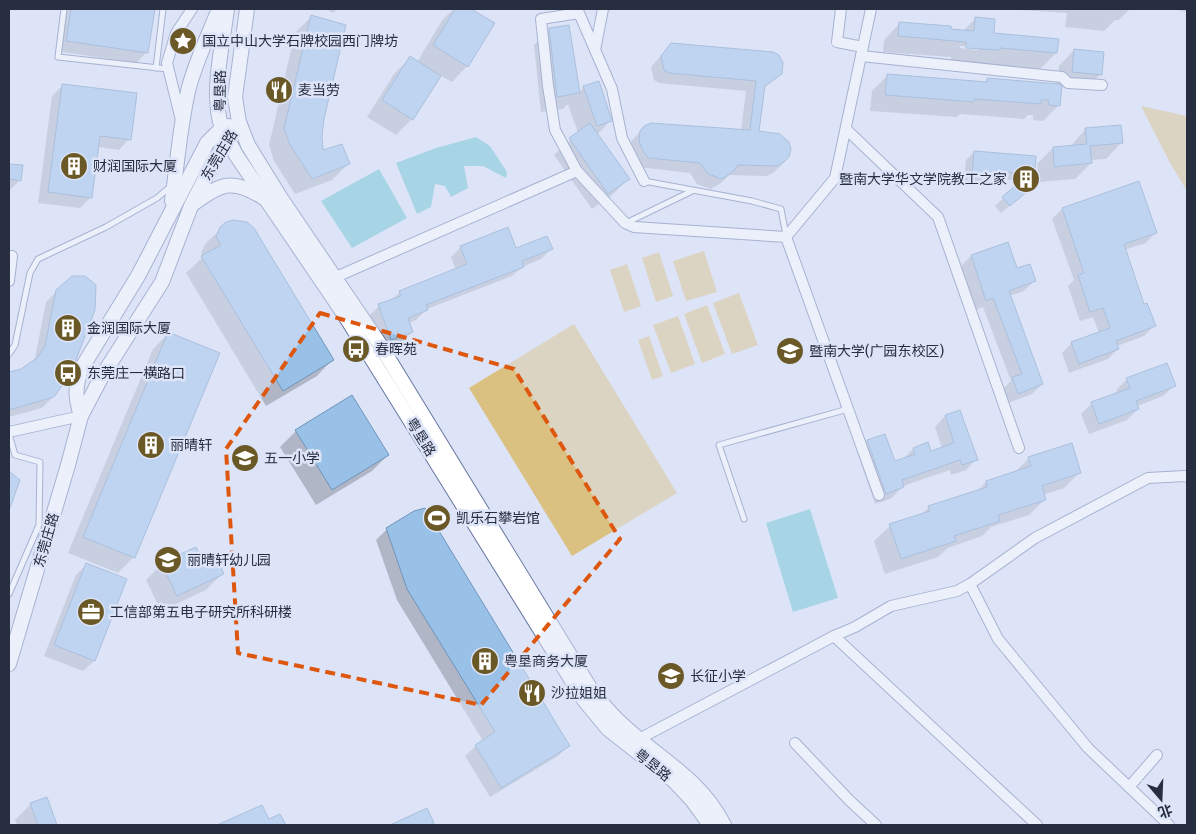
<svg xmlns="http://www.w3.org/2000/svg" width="1196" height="834" viewBox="0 0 1196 834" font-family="'Fira Sans','Noto Sans SC',sans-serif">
  <rect width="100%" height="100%" fill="#dde4f8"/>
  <g fill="#dbc181">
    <polygon points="1141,106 1187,116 1187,191 1169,161"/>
    <polygon points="704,251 717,292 686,301 673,261"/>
    <polygon points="659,252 673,296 656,302 642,258"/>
    <polygon points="627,264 641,306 624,312 610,270"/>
    <polygon points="739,293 758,345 732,354 713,303"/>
    <polygon points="707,305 725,354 702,363 684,314"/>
    <polygon points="678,316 695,364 671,373 653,325"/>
    <polygon points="574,324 677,493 572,556 469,388"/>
    <polygon points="649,336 663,376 652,380 638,340"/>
  </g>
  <g fill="#69c3d1">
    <polygon points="476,137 490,146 507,172 506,178 483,166 464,166 468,188 451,197 445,186 435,184 431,207 417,214 396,163 436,148"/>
    <polygon points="379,169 407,218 352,248 321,201"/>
    <polygon points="810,509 838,598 793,612 766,523"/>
  </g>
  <g fill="#0003" fill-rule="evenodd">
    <polygon points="63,9 154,9 147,52 136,63 56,51"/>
    <polygon points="326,9 337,9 333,13"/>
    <polygon points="454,9 468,9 493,23 467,66 452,82 440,75 412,119 396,135 367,117 394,74 410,58 417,62 443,19"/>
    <polygon points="1003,9 1130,9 1119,20 1115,20 1104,31 1065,27 1067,13"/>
    <polygon points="1172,9 1187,9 1187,12"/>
    <polygon points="311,17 323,119 320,137 322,151 348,164 332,180 295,194 274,161 269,145 295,33"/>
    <path d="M 976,18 L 992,35 L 1056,53 L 1040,69 L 985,63 L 983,65 L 951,63 L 951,57 L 883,52 L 884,40 L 899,24 L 963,31 ZM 960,46 L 978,47 L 978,50 L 960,48 Z"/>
    <polygon points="549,29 579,92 584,87 610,121 597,135 628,179 612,195 592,209 554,155 578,133 568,104 563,109 541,112 534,45"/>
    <polygon points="671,44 780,74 763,89 758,132 784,162 773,173 767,176 729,175 721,183 711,189 697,184 690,173 638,167 630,143 644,127 741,131 746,91 659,83 654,80 651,67"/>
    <polygon points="1074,50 1101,74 1085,90 1060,87 1059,105 1043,121 1033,120 1033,115 1028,115 1024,119 960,114 957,117 870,111 872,91 888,75 984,83 988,79 1057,85 1059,66"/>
    <polygon points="63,85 129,139 119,150 98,147 91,197 80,208 38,203 52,96"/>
    <polygon points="1086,129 1121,143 1106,159 1090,160 1091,163 1075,179 1039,182 1037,164 1053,148 1070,147"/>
    <polygon points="974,152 1035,157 1024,194 1001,213 995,206 1022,181 988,178 984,182 964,181 966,160"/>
    <polygon points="9,165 22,166 20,180 9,191"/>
    <polygon points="1062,209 1156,232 1146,243 1124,250 1143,306 1154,326 1144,336 1117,346 1118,349 1108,359 1069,373 1062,353 1072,343 1099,333 1093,317 1080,321 1068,286 1074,280 1052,219"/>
    <polygon points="227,223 332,360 317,376 266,406 186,273 203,257 201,253 205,244"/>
    <polygon points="461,247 551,249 541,259 522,267 512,276 427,309 416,320 409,323 412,332 402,342 381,349 369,316 379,306 390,302 400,292 456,270 451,257"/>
    <polygon points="971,256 1017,270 1034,281 1024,291 1009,296 1042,384 1032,394 1008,403 1003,389 1011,381 983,307 975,310 961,266"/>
    <polygon points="57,291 53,397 42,408 9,417 9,373 22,370 31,364 35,358 46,302"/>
    <polygon points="168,334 134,557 118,573 68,553 153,349"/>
    <polygon points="1127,379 1174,386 1163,396 1137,406 1138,409 1127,420 1089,434 1081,414 1092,403 1118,394 1116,390"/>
    <polygon points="945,416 976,459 966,470 951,475 950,470 903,486 892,498 875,504 857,452 867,441 885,435 894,463 902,460 913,449 927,444 930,453 942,448 935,427"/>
    <polygon points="296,431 388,455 372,471 316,505 280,447"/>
    <polygon points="1029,458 1080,472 1064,488 1043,495 1045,499 1029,515 991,527 982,536 948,548 938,557 885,574 874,541 890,526 921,515 929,507 977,492 986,482 1014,473"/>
    <polygon points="387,529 569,745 558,756 490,797 465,756 476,746 483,741 397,600 376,540"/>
    <polygon points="87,564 126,580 94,661 83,671 44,656 76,575"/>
    <polygon points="162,564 204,567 222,574 206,590 161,611 146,580"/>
    <polygon points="47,799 56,825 17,825 15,820 31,804"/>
    <polygon points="262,807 268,821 280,815 284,825 220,825"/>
  </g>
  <g fill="#99c1e8" stroke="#6f94ba">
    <polygon points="71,9 155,9 148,53 66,41"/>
    <polygon points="455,9 471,9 495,23 468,67 433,45"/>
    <polygon points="311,15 346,25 324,119 322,137 323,150 342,144 350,164 312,179 290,145 284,128"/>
    <polygon points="975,17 995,19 994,33 1059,39 1057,53 1000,48 1000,50 966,48 966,42 898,36 899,22 951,26 951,29 974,31"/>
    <polygon points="569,25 580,93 557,97 549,28"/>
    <polygon points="671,43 773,52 779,55 783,63 782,74 765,86 759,131 780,134 789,142 791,149 789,157 784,162 778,166 738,165 733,172 722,179 708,174 700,163 648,158 643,151 639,141 640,131 644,126 651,123 750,130 756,81 669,73 664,70 661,56"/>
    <polygon points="1074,49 1104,52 1102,75 1072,72"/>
    <polygon points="410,56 441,76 413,120 382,100"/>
    <polygon points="887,74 987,82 987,78 1059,84 1062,86 1060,106 1049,105 1048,100 1041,100 1041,104 974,99 974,102 885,95"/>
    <polygon points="599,81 612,121 597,126 583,86"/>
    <polygon points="62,84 137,93 131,140 100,136 92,198 48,192"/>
    <polygon points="590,123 630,179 608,194 569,138"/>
    <polygon points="1121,125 1123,143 1090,146 1092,163 1054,167 1053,147 1087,144 1085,128"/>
    <polygon points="974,151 1036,156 1034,186 1010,206 1002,197 1029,174 994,171 993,175 972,173"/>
    <polygon points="9,164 23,165 21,181 9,179"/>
    <polygon points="1139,181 1157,233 1124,244 1144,304 1147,303 1156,326 1116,341 1119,349 1079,364 1071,342 1110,328 1103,308 1090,312 1078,275 1084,273 1062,208"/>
    <polygon points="233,220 247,222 254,228 334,360 283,391 201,256 221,245 216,237 220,227 226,222"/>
    <polygon points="508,227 516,248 547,236 553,249 522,261 524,267 426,305 428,310 408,318 413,332 391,340 378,304 401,296 399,291 467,264 460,246"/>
    <polygon points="1008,242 1017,268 1030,264 1036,281 1009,291 1043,384 1018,394 1012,377 1022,374 993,298 986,301 971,255"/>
    <polygon points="72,276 85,276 96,285 95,310 71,373 54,397 9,410 9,372 21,369 37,358 45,346 56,290"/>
    <polygon points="168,332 220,353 135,558 83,537"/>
    <polygon points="1167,363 1176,386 1136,401 1139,409 1099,424 1091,402 1130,388 1126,378"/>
    <polygon points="352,395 389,455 332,490 295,430"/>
    <polygon points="960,410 978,460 962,465 960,460 902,480 904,487 886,494 867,440 885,434 895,461 915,454 913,448 928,442 931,451 954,443 945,415"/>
    <polygon points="1072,443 1081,473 1042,486 1046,500 998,515 1000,521 954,536 956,541 901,559 889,524 930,511 928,506 987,487 986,481 1031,466 1028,457"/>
    <polygon points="9,471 20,480 10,508 9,508"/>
    <polygon points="425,508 570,746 501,788 475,745 495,732 407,589 386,528 414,511"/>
    <polygon points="196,547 205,565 217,559 224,574 177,596 161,563"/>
    <polygon points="86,563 127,579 95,661 54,645"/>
    <polygon points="47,797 57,825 38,825 30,803"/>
    <polygon points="262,805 269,819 280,814 286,825 217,825"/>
    <polygon points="427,808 434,823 429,825 390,825"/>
  </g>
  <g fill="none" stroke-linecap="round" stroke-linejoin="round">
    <g stroke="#6777a2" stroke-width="7">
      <g id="lane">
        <polyline points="64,9 58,57 168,69"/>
        <polyline points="156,68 163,9"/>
        <polyline points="644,181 752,201 781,209 786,235"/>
        <polyline points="626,223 692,191"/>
        <polyline points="9,354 15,345 30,273 38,259 106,227 157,198 170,187"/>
        <polyline points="9,434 15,455 40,462 39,525 9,594"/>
        <polyline points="744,519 719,445 848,409"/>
      </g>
    </g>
    <g stroke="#6777a2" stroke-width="12">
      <g id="street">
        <polyline points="841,9 837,42 863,47"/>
        <polyline points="595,50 603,9"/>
        <polyline points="861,56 1062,77 1068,83 1102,85"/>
        <polyline points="181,120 167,63 176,33 192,9"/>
        <polyline points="846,129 938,217 1019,448"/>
        <polyline points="577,171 555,130 548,86 541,19 579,13 612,89 622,138 644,181"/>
        <polyline points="786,237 835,178 871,9"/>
        <polyline points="9,256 12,256 9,281"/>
        <polyline points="336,277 577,171 625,223 634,227 786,237 879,495"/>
        <polyline points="9,432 81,416"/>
        <polyline points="970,584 1035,538 1148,478 1185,476 1187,477"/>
        <polyline points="639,739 834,636"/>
        <polyline points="795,743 849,800 876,825"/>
        <polyline points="1129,787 1157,755"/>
        <polyline points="1037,825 834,636 855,627 891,606 957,591 970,584 998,639 1088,748 1169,825"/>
      </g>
    </g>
    <g stroke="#6777a2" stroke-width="16">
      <g id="secondary">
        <path d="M 227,9 C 223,43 210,95 222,128 C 225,137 232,146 236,155 L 344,314 L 584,700 L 608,729 L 673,780 L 692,800 L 710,825"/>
        <path d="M 247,9 L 235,97 L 239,122 L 248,145 L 280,197 L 377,340 L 590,688 C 600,701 610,714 623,725 C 660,760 699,777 724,825"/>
        <path d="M 172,201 C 177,165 180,127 188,91 C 195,63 208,36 219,9"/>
        <path d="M 193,204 C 221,183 233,178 264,198"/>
        <path d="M 81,416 C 75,396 75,389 81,369 L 138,276 L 207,143 L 222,128 L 229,126"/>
        <polyline points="9,664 68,465 81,416 102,376 162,282 191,206 214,161 232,133"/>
      </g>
    </g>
    <use href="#lane" stroke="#fff" stroke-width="5"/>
    <use href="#street" stroke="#fff" stroke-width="10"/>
    <use href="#secondary" stroke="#fff" stroke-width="14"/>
  </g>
  <path d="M0 0H1196V834H0ZM 320,313 L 514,369 L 620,539 L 481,705 L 238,653 L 226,449 Z" fill="#dde4f8" fill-opacity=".55" fill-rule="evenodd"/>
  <path fill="none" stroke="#de570f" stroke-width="4" stroke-dasharray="10 6" stroke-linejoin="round" d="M 320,313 L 514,369 L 620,539 L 481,705 L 238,653 L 226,449 Z"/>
  <defs>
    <g id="sight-disc" transform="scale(1.4375)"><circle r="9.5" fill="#6b5827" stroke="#dde4f8"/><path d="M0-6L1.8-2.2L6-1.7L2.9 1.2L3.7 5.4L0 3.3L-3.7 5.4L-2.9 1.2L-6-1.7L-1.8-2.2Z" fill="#fff"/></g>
    <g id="restaurant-disc" transform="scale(1.4375)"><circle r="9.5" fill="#6b5827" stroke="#dde4f8"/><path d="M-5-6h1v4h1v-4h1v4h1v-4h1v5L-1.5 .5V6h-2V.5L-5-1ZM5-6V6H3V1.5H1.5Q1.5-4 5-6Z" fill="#fff"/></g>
    <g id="building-disc" transform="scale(1.4375)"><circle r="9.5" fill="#6b5827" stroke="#dde4f8"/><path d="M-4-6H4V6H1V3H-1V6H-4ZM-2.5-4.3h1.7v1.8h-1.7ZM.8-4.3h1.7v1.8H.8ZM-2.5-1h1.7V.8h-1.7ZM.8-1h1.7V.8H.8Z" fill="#fff"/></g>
    <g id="bus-disc" transform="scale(1.4375)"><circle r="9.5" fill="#6b5827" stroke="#dde4f8"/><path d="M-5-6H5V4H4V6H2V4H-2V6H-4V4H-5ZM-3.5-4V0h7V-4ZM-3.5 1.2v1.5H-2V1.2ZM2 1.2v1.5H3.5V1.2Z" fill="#fff"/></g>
    <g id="university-disc" transform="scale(1.4375)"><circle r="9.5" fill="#6b5827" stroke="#dde4f8"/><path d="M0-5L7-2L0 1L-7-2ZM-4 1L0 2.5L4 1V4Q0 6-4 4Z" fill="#fff"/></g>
    <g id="school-disc" transform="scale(1.4375)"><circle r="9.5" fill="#6b5827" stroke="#dde4f8"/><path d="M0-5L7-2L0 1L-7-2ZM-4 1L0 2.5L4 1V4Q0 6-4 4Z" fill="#fff"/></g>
    <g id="stadium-disc" transform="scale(1.4375)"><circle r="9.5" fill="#6b5827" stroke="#dde4f8"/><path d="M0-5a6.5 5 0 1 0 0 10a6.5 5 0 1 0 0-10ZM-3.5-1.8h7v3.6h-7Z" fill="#fff"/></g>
    <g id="office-disc" transform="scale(1.4375)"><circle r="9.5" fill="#6b5827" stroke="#dde4f8"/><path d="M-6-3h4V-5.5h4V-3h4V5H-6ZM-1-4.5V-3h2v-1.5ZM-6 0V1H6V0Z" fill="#fff"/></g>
  </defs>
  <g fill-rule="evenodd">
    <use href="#sight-disc" x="183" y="41"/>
    <use href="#restaurant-disc" x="279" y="90"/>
    <use href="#building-disc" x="74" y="166"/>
    <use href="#building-disc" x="1026" y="179"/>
    <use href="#building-disc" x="68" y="328"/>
    <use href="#bus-disc" x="356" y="349"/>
    <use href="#university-disc" x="790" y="351"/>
    <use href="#bus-disc" x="68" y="373"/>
    <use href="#building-disc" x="151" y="445"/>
    <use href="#school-disc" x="245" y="458"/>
    <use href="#stadium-disc" x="437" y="518"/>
    <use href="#school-disc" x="168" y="560"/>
    <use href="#office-disc" x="91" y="612"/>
    <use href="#building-disc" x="485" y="661"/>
    <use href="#school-disc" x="671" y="676"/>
    <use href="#restaurant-disc" x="532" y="693"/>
  </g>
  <g text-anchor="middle" stroke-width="5" stroke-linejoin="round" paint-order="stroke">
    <g font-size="14" fill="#272e40" stroke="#dde4f8" text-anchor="start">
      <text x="202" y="46">国立中山大学石牌校园西门牌坊</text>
      <text x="298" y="95">麦当劳</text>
      <text x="93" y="171">财润国际大厦</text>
      <text x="1007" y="184" text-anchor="end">暨南大学华文学院教工之家</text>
      <text x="87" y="333">金润国际大厦</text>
      <text x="375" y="354">春晖苑</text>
      <text x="809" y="356">暨南大学(广园东校区)</text>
      <text x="87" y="378">东莞庄一横路口</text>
      <text x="170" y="450">丽晴轩</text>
      <text x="264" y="463">五一小学</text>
      <text x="456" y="523">凯乐石攀岩馆</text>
      <text x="187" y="565">丽晴轩幼儿园</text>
      <text x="110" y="617">工信部第五电子研究所科研楼</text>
      <text x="504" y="666">粤垦商务大厦</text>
      <text x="690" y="681">长征小学</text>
      <text x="551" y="698">沙拉姐姐</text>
    </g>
    <g font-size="14" fill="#272e40" stroke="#dde4f8">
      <text transform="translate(220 91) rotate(-89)" y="5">粤垦路</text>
      <text transform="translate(219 155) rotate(-59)" y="5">东莞庄路</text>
      <text transform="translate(421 437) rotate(58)" y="5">粤垦路</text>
      <text transform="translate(46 540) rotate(-74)" y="5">东莞庄路</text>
      <text transform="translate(653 765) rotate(39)" y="5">粤垦路</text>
    </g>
  </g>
  <rect width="1196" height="834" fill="none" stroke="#272e40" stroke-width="20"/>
  <g transform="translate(1161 799) rotate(161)" stroke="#dde4f8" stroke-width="4" paint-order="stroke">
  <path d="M0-4L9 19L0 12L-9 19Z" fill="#272e40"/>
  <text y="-8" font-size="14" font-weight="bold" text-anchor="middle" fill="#272e40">北</text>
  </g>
</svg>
